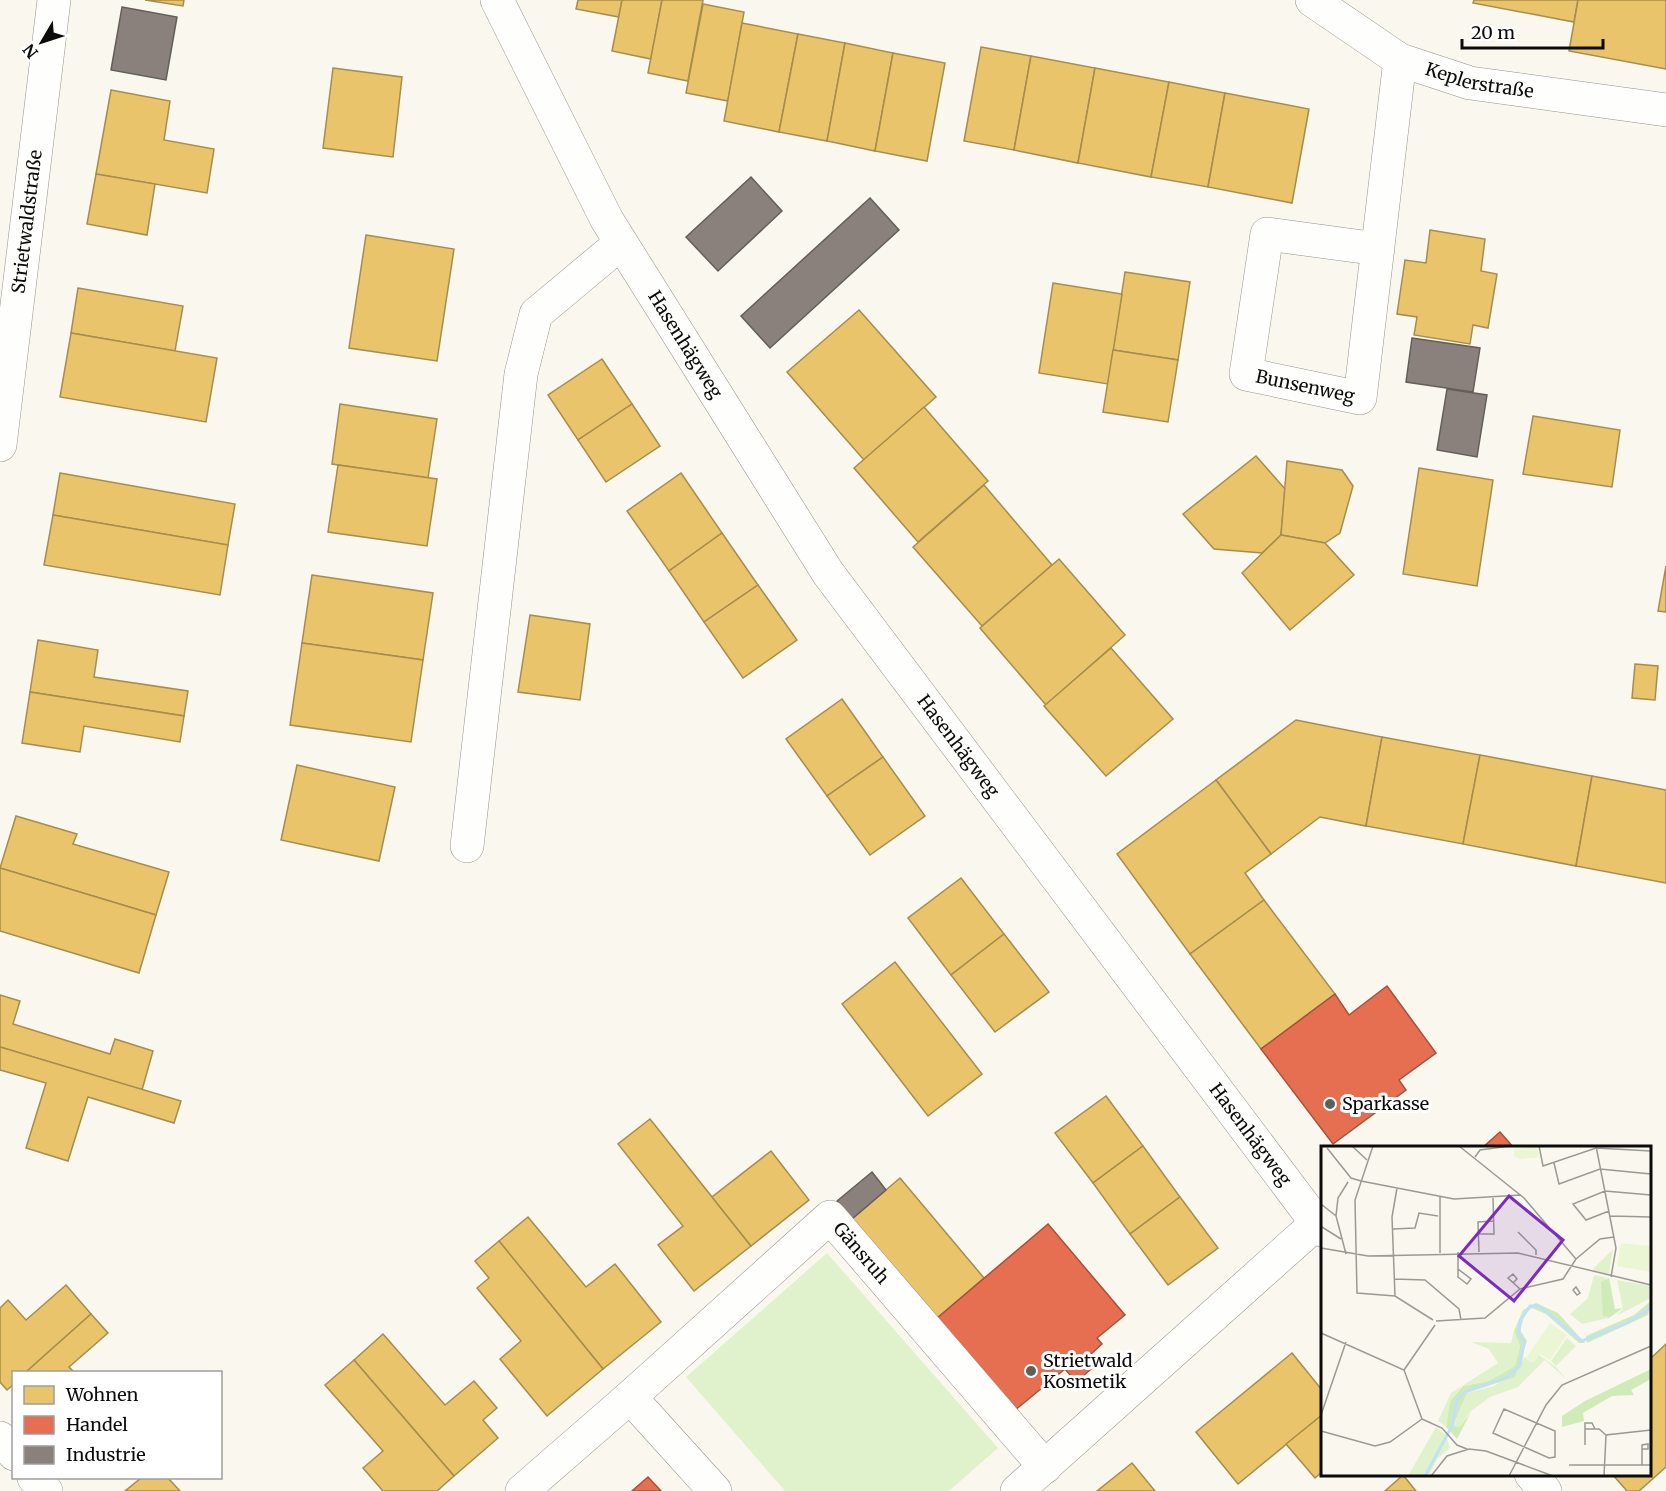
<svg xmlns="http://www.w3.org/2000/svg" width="1666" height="1491" viewBox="0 0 1666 1491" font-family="Merriweather,serif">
  <rect width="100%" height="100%" fill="#faf8ee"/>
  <polygon fill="#e0f2cb" points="827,1253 998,1448 949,1491 785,1491 686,1377"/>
  <g fill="#e9c46a" stroke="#a68c4e" stroke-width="1.5">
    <polygon points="145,0 184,0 183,6"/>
    <polygon points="578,0 622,0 619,17 576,9"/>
    <polygon points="622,0 662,0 651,59 612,51"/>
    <polygon points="662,0 703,0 688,81 648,73"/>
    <polygon points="1474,0 1578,0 1574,22 1473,3"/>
    <polygon points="1578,0 1666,0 1666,69 1569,51"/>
    <polygon points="703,4 744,12 728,101 686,93"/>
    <polygon points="742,23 798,34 779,132 724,121"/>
    <polygon points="798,34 845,43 827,141 779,132"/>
    <polygon points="845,43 893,53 875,151 827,141"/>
    <polygon points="981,47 1031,56 1014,150 964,141"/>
    <polygon points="893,53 945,63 927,161 875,151"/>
    <polygon points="1031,56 1095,68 1078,163 1014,150"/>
    <polygon points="333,68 402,77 393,157 323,148"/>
    <polygon points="1095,68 1169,82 1151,177 1078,163"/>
    <polygon points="1169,82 1225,93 1208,187 1151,177"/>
    <polygon points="111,90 170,101 164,140 214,149 207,193 96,174"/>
    <polygon points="1225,93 1309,109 1292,203 1208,187"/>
    <polygon points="96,174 155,184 147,235 87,224"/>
    <polygon points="1430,230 1485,239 1481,271 1497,274 1488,328 1473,325 1470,344 1414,335 1417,317 1397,314 1405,260 1426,263"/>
    <polygon points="366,235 454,249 437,361 349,348"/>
    <polygon points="1125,272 1190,282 1178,360 1113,350"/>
    <polygon points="1053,283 1122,294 1108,384 1039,373"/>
    <polygon points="78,288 183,306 175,351 71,333"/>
    <polygon points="859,310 936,397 864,460 787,372"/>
    <polygon points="71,333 217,358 206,422 60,397"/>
    <polygon points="1113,350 1178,360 1168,422 1103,412"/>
    <polygon points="602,359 632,404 578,440 548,395"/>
    <polygon points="340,404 437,419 428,478 332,464"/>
    <polygon points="632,404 660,446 606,482 578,440"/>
    <polygon points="924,407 988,481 918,542 854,468"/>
    <polygon points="1533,416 1620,430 1612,487 1523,474"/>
    <polygon points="1256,456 1285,489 1281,535 1262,553 1214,549 1183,514"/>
    <polygon points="1287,461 1342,470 1353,486 1340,533 1325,543 1281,535"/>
    <polygon points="338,465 437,479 427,546 328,532"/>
    <polygon points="1419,468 1493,480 1477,586 1403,574"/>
    <polygon points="60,473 235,504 228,545 53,515"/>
    <polygon points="681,473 722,533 669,571 627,511"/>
    <polygon points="984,485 1052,565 982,626 913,547"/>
    <polygon points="53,515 228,545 220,595 44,565"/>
    <polygon points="722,533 758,585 704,622 669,571"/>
    <polygon points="1281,535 1325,543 1354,575 1290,630 1242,573"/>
    <polygon points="1059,559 1125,635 1046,705 980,628"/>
    <polygon points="1666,566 1666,612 1658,611"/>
    <polygon points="312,575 433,593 423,660 302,643"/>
    <polygon points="758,585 797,640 743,678 704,622"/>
    <polygon points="530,615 590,624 580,700 518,692"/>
    <polygon points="38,640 98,650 94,677 188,691 184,716 30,692"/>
    <polygon points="302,643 423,660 411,742 290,725"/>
    <polygon points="1111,648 1173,719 1106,776 1044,706"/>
    <polygon points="1635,664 1658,666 1655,700 1632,698"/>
    <polygon points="30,692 184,716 180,742 84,726 80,752 22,743"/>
    <polygon points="842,699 883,757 827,796 786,739"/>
    <polygon points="1296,720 1382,737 1366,826 1320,817 1271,854 1216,780"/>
    <polygon points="1382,737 1480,755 1463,844 1366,826"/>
    <polygon points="1480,755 1592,776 1576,866 1463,844"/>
    <polygon points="883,757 925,816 870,855 827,796"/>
    <polygon points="297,765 395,787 379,861 281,840"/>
    <polygon points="1592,776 1666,790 1666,883 1576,866"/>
    <polygon points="1216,780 1271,854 1245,873 1264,900 1190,954 1117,854"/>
    <polygon points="16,816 77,834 73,844 169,872 156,915 0,868"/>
    <polygon points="0,868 156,915 139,973 0,931"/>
    <polygon points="961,878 1004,934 951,975 908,918"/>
    <polygon points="1264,900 1335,994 1261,1049 1190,954"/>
    <polygon points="1004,934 1049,992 995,1032 951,975"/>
    <polygon points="895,962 982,1074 928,1116 842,1004"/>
    <polygon points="0,995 20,1001 13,1024 110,1054 115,1039 153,1051 142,1090 0,1047"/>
    <polygon points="0,1047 181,1101 174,1123 88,1097 68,1161 26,1148 46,1083 0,1070"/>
    <polygon points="1106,1096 1143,1146 1093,1183 1055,1133"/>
    <polygon points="650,1119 751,1246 694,1291 658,1245 683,1226 618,1144"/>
    <polygon points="1143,1146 1180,1197 1130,1234 1093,1183"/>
    <polygon points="771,1151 809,1200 751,1246 712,1197"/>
    <polygon points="900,1178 984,1278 936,1319 852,1219"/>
    <polygon points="1180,1197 1218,1248 1168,1285 1130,1234"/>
    <polygon points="528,1217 586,1287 615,1264 661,1322 603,1369 499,1241"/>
    <polygon points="499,1241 603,1369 547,1416 500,1359 521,1341 477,1288 489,1278 475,1261"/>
    <polygon points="66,1285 91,1314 26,1372 14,1372 14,1384 7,1390 0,1382 0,1308 8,1300 26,1320"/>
    <polygon points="91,1314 108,1333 69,1367 74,1372 26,1372"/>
    <polygon points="383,1334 445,1405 474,1381 497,1408 483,1420 498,1438 454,1476 354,1360"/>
    <polygon points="1666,1344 1666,1467 1639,1491 1627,1491 1612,1474 1650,1474 1650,1359"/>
    <polygon points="1292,1353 1322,1390 1322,1415 1238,1484 1196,1432"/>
    <polygon points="354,1360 454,1476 437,1491 383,1491 363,1468 383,1451 325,1385"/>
    <polygon points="1322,1415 1322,1472 1315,1478 1286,1444"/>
    <polygon points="1132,1463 1155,1491 1097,1491"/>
    <polygon points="1403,1475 1416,1491 1385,1491"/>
    <polygon points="141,1478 168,1478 180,1491 125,1491"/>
  </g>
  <g fill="#e76f51" stroke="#a5513c" stroke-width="1.5">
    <polygon points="1387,986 1436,1053 1399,1080 1406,1090 1333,1144 1261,1049 1335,994 1349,1015"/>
    <polygon points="1500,1132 1514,1148 1482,1148"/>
    <polygon points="1048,1224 1125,1315 1097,1338 1102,1344 1090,1355 1097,1364 1076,1382 1065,1369 1014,1411 936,1319"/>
    <polygon points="648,1477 661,1491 632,1491"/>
  </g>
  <g fill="#8a817c" stroke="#645e5a" stroke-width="1.5">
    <polygon points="122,7 177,17 166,80 111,70"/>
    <polygon points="751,177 782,211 718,271 686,237"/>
    <polygon points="870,198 899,230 770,348 741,316"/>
    <polygon points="1412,338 1480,348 1473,392 1406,382"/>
    <polygon points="1447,389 1487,395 1477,457 1437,450"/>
    <polygon points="872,1172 886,1190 852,1219 837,1201"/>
  </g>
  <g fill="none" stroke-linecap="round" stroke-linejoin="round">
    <g stroke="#93928d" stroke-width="34">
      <g id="minor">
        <path id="s1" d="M 497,0 L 607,220 L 828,573 L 1322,1230"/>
        <path id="s2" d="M 1312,0 L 1400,60 L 1470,83 L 1666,110"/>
        <path id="s3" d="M 1378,249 L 1267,234 L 1246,374 L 1360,398 L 1400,60"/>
        <path id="s4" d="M 0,445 L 54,0"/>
        <polyline points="467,846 521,374 536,314 621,243"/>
        <polyline points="630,1397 715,1491"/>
        <polyline points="0,1438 14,1454"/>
        <polyline points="1531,1474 1545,1491"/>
        <polyline points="34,1478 46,1491"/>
        <path id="s5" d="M 522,1491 L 630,1397 L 830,1217 L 1045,1467"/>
        <polyline points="1017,1491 1317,1223"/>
      </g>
    </g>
    <use href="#minor" stroke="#fefefc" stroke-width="33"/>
  </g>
  <g fill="#5f5e5a" stroke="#fff" stroke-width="2">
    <circle cx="1330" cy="1104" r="6"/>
    <circle cx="1031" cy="1371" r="6"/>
  </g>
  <g text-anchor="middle" stroke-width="6" stroke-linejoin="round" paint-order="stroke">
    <g font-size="18" fill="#0b0b0b" stroke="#fff">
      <text dy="6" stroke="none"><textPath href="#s2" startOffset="189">Keplerstraße</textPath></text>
      <text dy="6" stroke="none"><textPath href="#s4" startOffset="225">Strietwaldstraße</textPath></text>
      <text dy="6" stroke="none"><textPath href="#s1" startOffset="393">Hasenhägweg</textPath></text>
      <text dy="6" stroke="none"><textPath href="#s3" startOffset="314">Bunsenweg</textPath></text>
      <text dy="6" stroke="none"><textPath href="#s1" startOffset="879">Hasenhägweg</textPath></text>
      <text dy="6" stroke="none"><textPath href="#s1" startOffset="1365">Hasenhägweg</textPath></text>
      <text dy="6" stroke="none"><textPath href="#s5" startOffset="460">Gänsruh</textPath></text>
    </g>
    <g font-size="18" fill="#0b0b0b" stroke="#fff" text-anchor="start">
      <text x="1342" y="1110">Sparkasse</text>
      <text x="1043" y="1367">Strietwald<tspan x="1043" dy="21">Kosmetik</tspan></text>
    </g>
  </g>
  <g transform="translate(1321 1146)">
    <rect width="330" height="330" fill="#faf8ee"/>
    <path d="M 292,103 L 288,128 L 273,125 L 272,123 ZM 273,129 L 288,132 L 285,132 L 281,147 L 283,171 L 288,172 L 261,178 L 249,168 L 267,152 ZM 296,134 L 330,140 L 330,152 L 295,170 L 302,163 ZM 193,185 L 199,200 L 194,220 L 168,235 L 141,240 L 129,255 L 125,281 L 117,275 L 130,247 L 177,217 L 168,203 L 150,196 L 190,197 ZM 246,192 L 255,200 L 235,220 L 230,215 ZM 218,209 L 235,221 L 245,233 L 224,214 L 197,241 L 169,251 L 149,266 L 139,281 L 132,281 L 146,247 L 173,240 L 199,222 L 203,211 L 212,217 ZM 115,281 L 125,289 L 129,302 L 116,313 L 108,330 L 87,330 Z" fill="#e0f2cb"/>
    <path d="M 288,132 L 294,163 L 302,162 L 288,172 L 282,170 L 280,136 ZM 330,155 L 327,169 L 266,197 L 265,190 L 313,169 ZM 215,157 L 237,167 L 264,197 L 258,197 L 225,168 L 211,162 L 204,168 L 199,184 L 206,195 L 194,231 L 146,247 L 132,280 L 139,281 L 150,266 L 136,293 L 125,281 L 129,255 L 142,240 L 168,235 L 194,220 L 199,200 L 193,185 L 202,164 ZM 330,223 L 330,233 L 310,244 L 313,249 L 291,250 L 262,267 L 263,275 L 241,281 L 241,270 L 264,255 Z" fill="#cfebb8"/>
    <path d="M 216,0 L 218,11 L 198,13 L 193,10 L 193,3 ZM 300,97 L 330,100 L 330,126 L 296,120 ZM 229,177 L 246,189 L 229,214 L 219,208 L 212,217 L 205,212 Z" fill="#ebf6d5"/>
    <path fill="none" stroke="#c0e1f8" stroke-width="3" d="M 104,330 L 131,280 L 136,254 L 147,244 L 185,232 L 199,220 L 203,196 L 198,188 L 199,175 L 209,160 L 218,160 L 261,195 L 306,177 L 330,162"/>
    <path fill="none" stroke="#9a9993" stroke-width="1.5" d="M 31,0 L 46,14M 52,0 L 34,54 L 36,147 L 74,150 L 112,174M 218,0 L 222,20 L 275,2 L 330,5M 275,0 L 295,102 L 290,131M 6,2 L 30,32 L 40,35 L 133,53 L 200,49M 154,11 L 159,4 L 189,0M 233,17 L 238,38 L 279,23 L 330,28M 0,58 L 15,70M 288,65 L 265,74 L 252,58 L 284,45 L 330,49M 289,70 L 330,71M 1,81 L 20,93M 72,83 L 94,82 L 98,67 L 117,70M 197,86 L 215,104 L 215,109M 158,88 L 173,88 L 172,52M 0,102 L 47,110 L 197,107 L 330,139M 137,106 L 137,131 L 146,138 L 150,133 L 137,123M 158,106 L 157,76 L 172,75M 119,107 L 119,50M 25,108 L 15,70 L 17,52 L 27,36M 255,113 L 279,93 L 293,91M 74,133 L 104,134 L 138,163 L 140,174M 192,137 L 196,133 L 192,128 L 187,132 L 199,143M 255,141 L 259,147 L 256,149 L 252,144 ZM 74,150 L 71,71 L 76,42M 115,175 L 164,172 L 199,143 L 242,133 L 255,113 L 203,52 L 138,0M 0,187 L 83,224 L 101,273M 83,224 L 114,179M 183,263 L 234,285 L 234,311 L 228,312 L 172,287 ZM 0,269 L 25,196M 101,273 L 121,282 L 136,299 L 146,303M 264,283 L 278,283 L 285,289M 0,285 L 54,300 L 69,296 L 101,273M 264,299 L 264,277 L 271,277 L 274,283M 321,303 L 321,299 L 327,298 L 327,303 L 321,303 L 321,319M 248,319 L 330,319M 110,330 L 126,310 L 148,303 L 165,305 L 232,330M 188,330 L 225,259 L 241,239 L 330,200M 283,330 L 285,289 L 330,284"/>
    <path fill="#7b2cbf" fill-opacity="0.15" stroke="#7b2cbf" stroke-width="3" d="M 188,50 L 242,94 L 193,155 L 138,110 Z"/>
    <rect width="330" height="330" fill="none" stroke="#0b0b0b" stroke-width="3"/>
  </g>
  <rect x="12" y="1371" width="210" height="108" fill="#ffffff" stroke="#9d9d9d" stroke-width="1.5"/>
  <rect x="24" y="1386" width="30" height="18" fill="#e9c46a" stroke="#9d9d9d" stroke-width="1.5"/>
  <text x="66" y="1401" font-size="18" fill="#0b0b0b">Wohnen</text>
  <rect x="24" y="1416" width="30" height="18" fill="#e76f51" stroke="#9d9d9d" stroke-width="1.5"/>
  <text x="66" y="1431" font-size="18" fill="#0b0b0b">Handel</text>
  <rect x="24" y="1446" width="30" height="18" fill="#8a817c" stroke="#9d9d9d" stroke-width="1.5"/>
  <text x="66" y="1461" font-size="18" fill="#0b0b0b">Industrie</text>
  <g transform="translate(42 42) rotate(231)" stroke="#ffffff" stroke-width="4.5" paint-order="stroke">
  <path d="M0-4.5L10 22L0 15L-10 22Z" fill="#0b0b0b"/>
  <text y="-9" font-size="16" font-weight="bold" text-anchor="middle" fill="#0b0b0b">N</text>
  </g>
  <path d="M1462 39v9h141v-9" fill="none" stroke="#0b0b0b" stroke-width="3"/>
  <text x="1471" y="39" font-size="18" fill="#0b0b0b" stroke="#ffffff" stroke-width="4.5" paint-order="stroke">20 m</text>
</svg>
